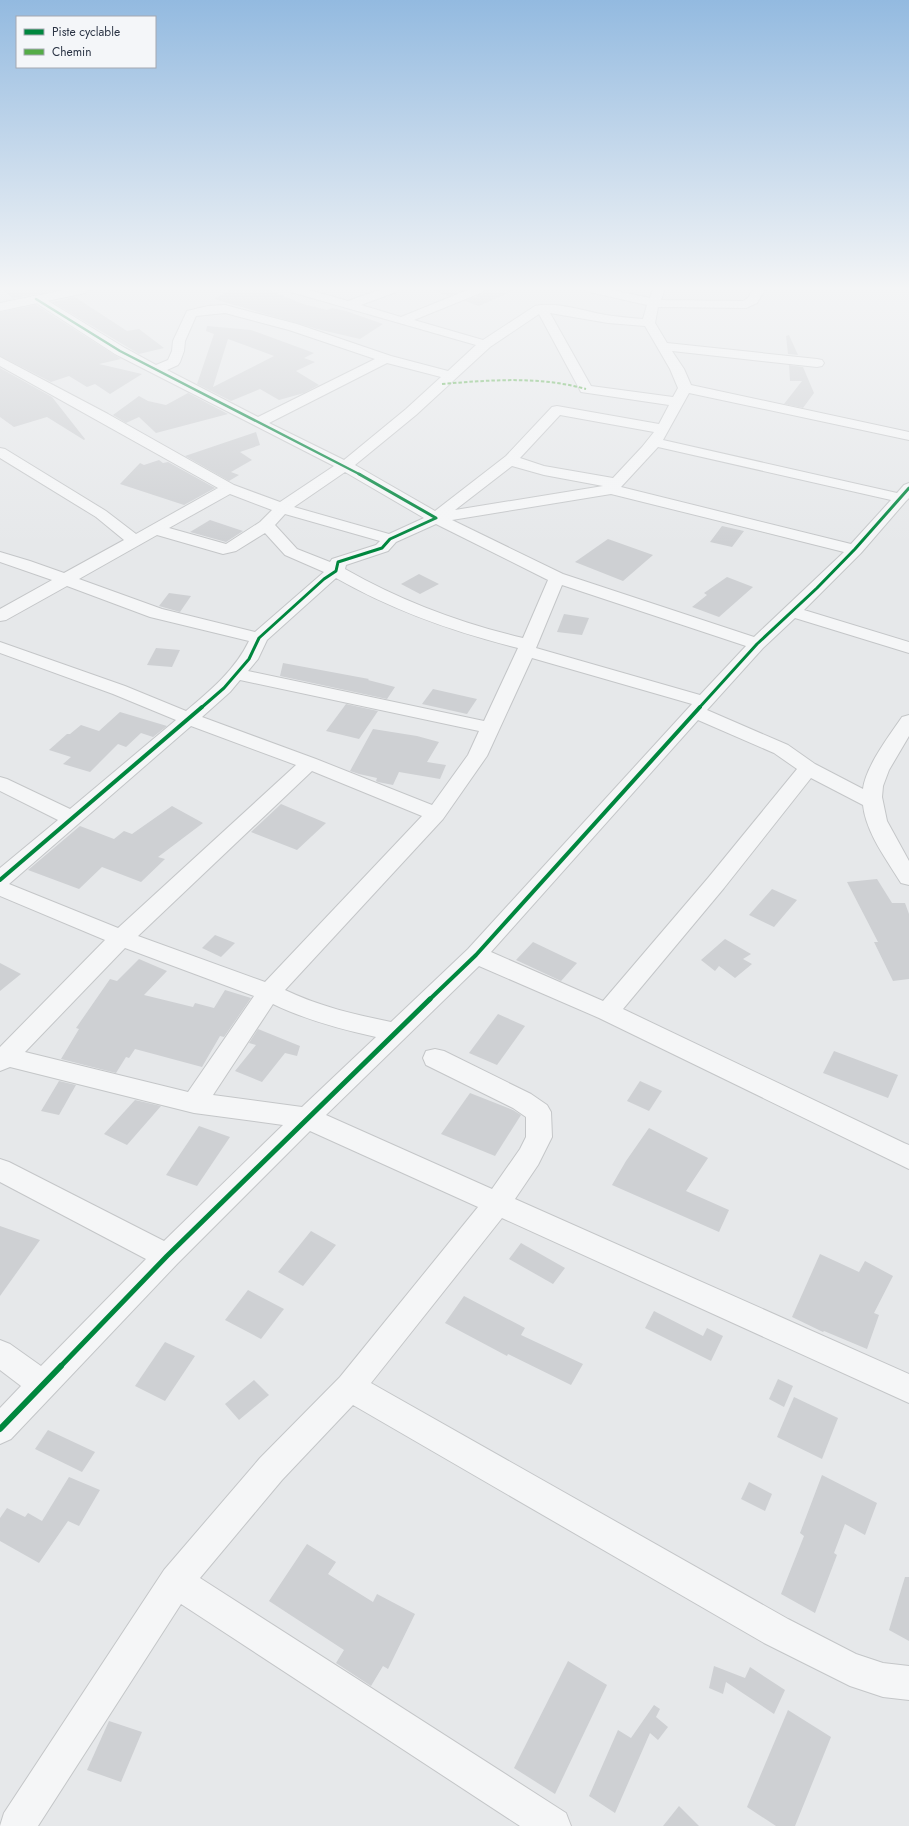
<svg xmlns="http://www.w3.org/2000/svg" width="909" height="1826" viewBox="0 0 909 1826" font-family="Jost,sans-serif">
  <rect width="100%" height="100%" fill="#e6e8ea"/>
  <g fill="#ced0d3" fill-rule="evenodd">
    <polygon points="1,289 56,289 58,290 0,301 13,298"/>
    <polygon points="232,289 259,289 269,290 303,304 327,310 332,308 346,311 383,324 360,339 317,329 214,299"/>
    <polygon points="437,289 467,289 449,296 436,292"/>
    <polygon points="486,289 517,289 479,306 465,301 484,293"/>
    <polygon points="75,297 127,331 139,329 164,348 139,354 52,302"/>
    <polygon points="36,305 121,359 99,364 142,374 110,394 95,384 87,387 69,376 51,382 0,356 0,312"/>
    <path d="M 207,326 L 251,330 L 314,353 L 304,358 L 315,362 L 296,371 L 319,385 L 304,393 L 279,400 L 260,389 L 231,401 L 197,384 L 214,334 L 206,331 ZM 228,339 L 274,356 L 213,387 Z"/>
    <polygon points="789,335 798,355 788,354 786,336"/>
    <polygon points="789,365 803,367 814,393 803,408 784,404 802,381 790,381"/>
    <polygon points="0,368 52,397 85,439 84,440 47,417 14,427 0,417"/>
    <polygon points="188,393 228,414 156,433 139,417 126,423 113,415 139,396 148,401 166,405"/>
    <polygon points="256,432 260,445 240,452 252,460 231,472 239,475 229,481 185,456"/>
    <polygon points="159,460 163,463 168,462 215,488 184,505 120,484 140,463 144,465"/>
    <polygon points="210,520 243,531 226,542 190,532"/>
    <polygon points="722,526 744,531 732,547 710,542"/>
    <polygon points="608,539 653,555 623,581 575,562"/>
    <polygon points="419,574 439,584 420,594 401,584"/>
    <polygon points="727,577 753,587 719,617 692,607 707,595 704,593"/>
    <polygon points="169,593 191,596 180,612 159,606"/>
    <polygon points="564,614 589,618 582,635 557,632"/>
    <polygon points="156,648 180,650 172,667 147,665"/>
    <polygon points="283,663 369,679 368,680 395,687 387,699 280,676"/>
    <polygon points="433,689 477,699 467,714 422,704"/>
    <polygon points="346,704 378,711 359,739 326,731"/>
    <polygon points="120,712 167,726 153,737 141,733 126,747 118,744 90,772 63,764 71,757 49,750 67,734 70,734 81,725 99,731"/>
    <polygon points="373,729 417,736 439,742 427,762 446,765 440,779 399,772 393,785 378,782 376,781 377,778 359,774 350,771"/>
    <polygon points="281,804 326,823 297,850 251,832"/>
    <polygon points="172,806 203,823 158,857 165,859 141,882 102,867 79,889 28,870 80,826 114,839 124,831 132,834"/>
    <polygon points="877,879 892,903 905,903 909,914 909,979 893,981 874,942 878,942 847,882"/>
    <polygon points="772,889 797,900 774,927 749,915"/>
    <polygon points="215,935 235,943 221,957 202,948"/>
    <polygon points="725,939 751,954 743,959 752,964 735,978 719,966 715,971 701,960"/>
    <polygon points="533,942 577,963 561,981 516,960"/>
    <polygon points="139,959 167,971 144,995 193,1007 195,1003 214,1008 225,990 251,998 224,1037 220,1036 202,1067 135,1049 129,1058 126,1057 116,1073 61,1059 79,1029 76,1028 110,979 117,981"/>
    <polygon points="0,963 21,974 0,991"/>
    <polygon points="498,1014 525,1026 497,1065 469,1053"/>
    <polygon points="258,1029 300,1046 297,1056 285,1053 262,1082 235,1071 256,1045 249,1043"/>
    <polygon points="834,1051 898,1075 888,1098 823,1073"/>
    <polygon points="59,1081 76,1085 59,1115 41,1111"/>
    <polygon points="640,1081 662,1091 649,1111 627,1101"/>
    <polygon points="470,1093 513,1110 521,1115 495,1156 441,1134"/>
    <polygon points="135,1100 161,1106 127,1145 104,1134"/>
    <polygon points="199,1126 230,1137 197,1186 166,1175"/>
    <polygon points="649,1128 708,1158 686,1191 729,1210 719,1232 612,1185 626,1161"/>
    <polygon points="0,1226 40,1240 0,1296"/>
    <polygon points="311,1231 336,1245 303,1286 278,1272"/>
    <polygon points="521,1243 565,1268 553,1284 509,1259"/>
    <polygon points="820,1254 859,1272 865,1261 893,1276 874,1313 879,1315 867,1349 824,1331 823,1332 792,1317"/>
    <polygon points="248,1290 284,1309 261,1339 225,1320"/>
    <polygon points="464,1296 525,1328 521,1335 583,1364 571,1385 508,1354 507,1356 445,1323"/>
    <polygon points="654,1311 703,1336 707,1328 723,1336 711,1361 645,1328"/>
    <polygon points="165,1342 195,1356 165,1401 135,1386"/>
    <polygon points="778,1379 793,1386 784,1407 769,1399"/>
    <polygon points="254,1380 269,1395 239,1420 225,1404"/>
    <polygon points="794,1397 838,1418 822,1459 777,1437"/>
    <polygon points="48,1430 95,1452 82,1472 35,1449"/>
    <polygon points="822,1475 877,1503 865,1535 845,1524 834,1553 837,1555 815,1613 781,1594 804,1536 800,1533"/>
    <polygon points="69,1477 100,1490 79,1526 68,1521 39,1563 0,1541 0,1518 7,1508 25,1517 28,1513 42,1521"/>
    <polygon points="749,1482 772,1494 765,1511 741,1499"/>
    <polygon points="307,1544 336,1562 328,1574 373,1602 377,1594 415,1614 388,1669 383,1666 371,1686 336,1663 344,1650 269,1601"/>
    <polygon points="905,1577 909,1577 909,1641 889,1630"/>
    <polygon points="568,1661 607,1685 555,1794 514,1768"/>
    <polygon points="714,1666 745,1678 750,1667 785,1690 774,1714 726,1682 723,1694 709,1688"/>
    <polygon points="654,1705 660,1709 656,1717 668,1727 658,1740 650,1733 615,1813 589,1796 618,1730 631,1738"/>
    <polygon points="788,1710 831,1737 795,1826 776,1826 747,1807"/>
    <polygon points="109,1721 142,1732 121,1782 87,1770"/>
    <polygon points="679,1806 699,1826 663,1826"/>
  </g>
  <g fill="none" stroke-linecap="round" stroke-linejoin="round">
    <g stroke="#c4c6c8" stroke-width="2">
      <path id="minor" d="M 289,289 L 306,289 L 348,301 L 382,289 L 398,289 L 396,292 L 361,305 L 401,317 L 470,289 L 485,289 L 483,292 L 414,320 L 483,340 L 535,306 C 555,301 585,311 606,315 C 618,317 631,318 643,319 L 647,305 L 589,292 L 587,289 L 607,289 L 650,298 L 653,289 L 665,289 L 661,300 L 743,301 L 748,298 L 753,289 L 765,289 L 757,303 L 746,308 L 658,307 L 655,323 L 667,343 L 817,359 L 822,360 L 824,363 L 822,366 L 817,367 L 672,351 L 684,369 L 691,385 L 909,432 L 909,440 L 689,393 L 663,440 L 897,493 L 904,485 L 909,483 L 909,498 L 906,501 L 861,553 L 804,610 L 909,642 L 909,653 L 795,618 L 763,648 L 707,710 L 788,745 L 815,764 L 863,789 C 866,766 889,736 902,717 L 909,715 L 909,736 L 889,770 L 883,786 L 882,797 L 887,821 L 909,861 L 909,885 L 901,883 C 887,860 866,833 863,805 L 811,778 L 724,888 L 623,1009 L 904,1143 L 909,1145 L 909,1169 L 599,1018 L 479,966 L 326,1115 L 492,1189 L 520,1149 L 526,1137 L 526,1117 L 513,1108 L 426,1065 L 423,1058 L 426,1051 L 435,1049 L 444,1051 L 531,1094 L 547,1105 L 551,1112 L 552,1137 L 538,1165 L 515,1199 L 909,1374 L 909,1403 L 502,1218 L 371,1383 L 788,1619 L 856,1654 L 883,1663 L 909,1666 L 909,1700 L 883,1697 L 850,1686 L 764,1643 L 353,1405 L 282,1480 L 200,1578 L 566,1813 L 571,1826 L 520,1826 L 181,1604 L 38,1826 L 0,1826 L 4,1813 L 164,1570 L 260,1458 L 340,1377 L 478,1207 L 310,1131 L 177,1264 L 11,1439 L 0,1444 L 0,1408 L 21,1386 L 0,1370 L 0,1340 L 10,1344 L 41,1366 L 146,1259 L 0,1182 L 0,1159 L 9,1162 L 164,1241 L 283,1125 L 194,1113 L 10,1067 L 0,1071 L 0,1047 L 105,940 L 0,896 L 0,868 L 58,820 L 0,791 L 0,777 L 7,779 L 70,809 L 176,720 L 113,694 L 0,653 L 0,642 L 125,686 L 186,711 C 211,690 235,670 249,641 L 150,617 L 67,586 L 6,620 L 0,621 L 0,609 L 52,580 L 0,562 L 0,552 L 30,561 L 64,573 L 124,540 L 96,517 L 0,458 L 0,448 L 5,449 L 106,511 L 136,534 L 218,488 L 0,366 L 0,357 L 108,414 L 234,485 L 280,502 L 334,466 L 115,354 L 30,299 L 32,296 L 40,296 L 125,348 L 156,365 L 168,360 L 172,351 L 173,341 L 187,311 L 208,306 L 225,305 L 297,324 L 391,356 L 448,371 L 476,345 L 291,292 ZM 225,313 L 289,330 L 375,359 L 258,417 L 167,370 L 178,365 L 180,362 L 184,351 L 185,341 L 196,316 ZM 550,313 L 608,323 L 645,326 L 670,369 L 678,388 L 673,397 L 591,386 ZM 539,314 L 581,392 L 669,405 L 659,424 L 557,406 L 552,407 L 506,456 L 435,511 L 355,465 L 416,415 L 490,347 ZM 387,363 L 441,377 L 406,409 L 344,460 L 269,423 ZM 560,415 L 654,432 L 642,447 L 613,478 L 544,466 L 520,458 ZM 658,447 L 891,500 L 851,544 L 621,487 ZM 512,466 L 544,475 L 603,486 L 455,510 ZM 345,472 L 424,518 L 389,534 L 294,507 ZM 230,494 L 272,510 L 260,522 L 226,544 L 169,528 ZM 611,494 L 844,552 L 754,637 L 563,574 L 452,520 ZM 285,514 L 380,541 L 376,545 L 332,559 L 330,562 L 297,549 L 275,525 ZM 436,524 L 548,580 L 523,638 C 460,623 401,601 345,569 L 346,565 L 388,551 L 396,542 ZM 265,533 L 285,555 L 324,572 L 255,632 L 162,609 L 79,579 L 157,535 L 223,554 L 236,551 ZM 336,578 C 394,611 454,632 518,648 L 484,721 L 248,671 L 258,659 L 267,640 ZM 562,585 L 746,646 L 700,695 L 536,648 ZM 532,658 L 692,704 L 468,949 L 391,1022 C 353,1014 321,1007 285,990 L 443,819 L 487,756 ZM 240,680 L 479,731 L 468,755 L 432,805 L 316,759 L 202,717 L 230,692 ZM 698,720 L 774,753 L 797,769 L 708,878 L 603,1001 L 491,952 ZM 191,726 L 296,765 L 118,928 L 9,884 ZM 312,771 L 422,816 L 265,982 L 138,936 ZM 125,948 L 254,996 L 188,1092 L 25,1052 ZM 273,1004 C 306,1020 340,1029 376,1037 L 302,1107 L 213,1095 Z"/>
    </g>
    <g stroke="#c2c5c8" stroke-width="2">
      <polygon id="major" points="70,289 91,289 85,293 0,311 0,303"/>
    </g>
    <use href="#minor" fill="#f5f6f7" fill-rule="evenodd"/>
    <use href="#major" fill="#f8f8f8" fill-rule="evenodd"/>
    <path stroke="#54ac47" stroke-width="2" stroke-dasharray="3.5 2" stroke-linecap="butt" d="M 442,384 C 490,380 539,376 586,389"/>
    <g stroke="#f4f6f9" stroke-width="4">
      <polyline id="cycleway-far4" points="36,299 120,351 361,475"/>
    </g>
    <g stroke="#f4f6f9" stroke-width="5">
      <g id="cycleway-far3">
        <polyline points="201,708 224,688 249,659 259,638 324,579 336,571 338,562 382,548 390,539 436,518 359,474"/>
        <polyline points="699,708 757,644 817,588 855,549 909,488"/>
      </g>
    </g>
    <g stroke="#f4f6f9" stroke-width="6">
      <g id="cycleway-far2">
        <polyline points="0,880 202,707"/>
        <polyline points="429,1000 476,955 700,707"/>
      </g>
    </g>
    <g stroke="#f4f6f9" stroke-width="8">
      <polyline id="cycleway-far1" points="60,1367 167,1256 430,999"/>
    </g>
    <g stroke="#f4f6f9" stroke-width="8">
      <polyline id="cycleway" points="0,1429 61,1366"/>
    </g>
    <use href="#cycleway-far4" stroke="#00873e" stroke-width="2.5"/>
    <use href="#cycleway-far3" stroke="#00873e" stroke-width="3"/>
    <use href="#cycleway-far2" stroke="#00873e" stroke-width="4"/>
    <use href="#cycleway-far1" stroke="#00873e" stroke-width="5"/>
    <use href="#cycleway" stroke="#00873e" stroke-width="6"/>
  </g>
  <linearGradient id="sky" x2="0" y2="1"><stop stop-color="#93bae0"/><stop offset="0.53" stop-color="#f4f5f6"/><stop offset="1" stop-color="#f4f5f6" stop-opacity="0"/></linearGradient>
  <rect width="909" height="544" fill="url(#sky)"/>
  <rect x="16" y="16" width="140" height="52" fill="#f4f6f9" stroke="#a4a8b1"/>
  <rect x="24" y="29" width="20" height="6" fill="#00873e" stroke="#a4a8b1"/>
  <text x="52" y="36" font-size="12" fill="#2b3445">Piste cyclable</text>
  <rect x="24" y="49" width="20" height="6" fill="#54ac47" stroke="#a4a8b1"/>
  <text x="52" y="56" font-size="12" fill="#2b3445">Chemin</text>
</svg>
